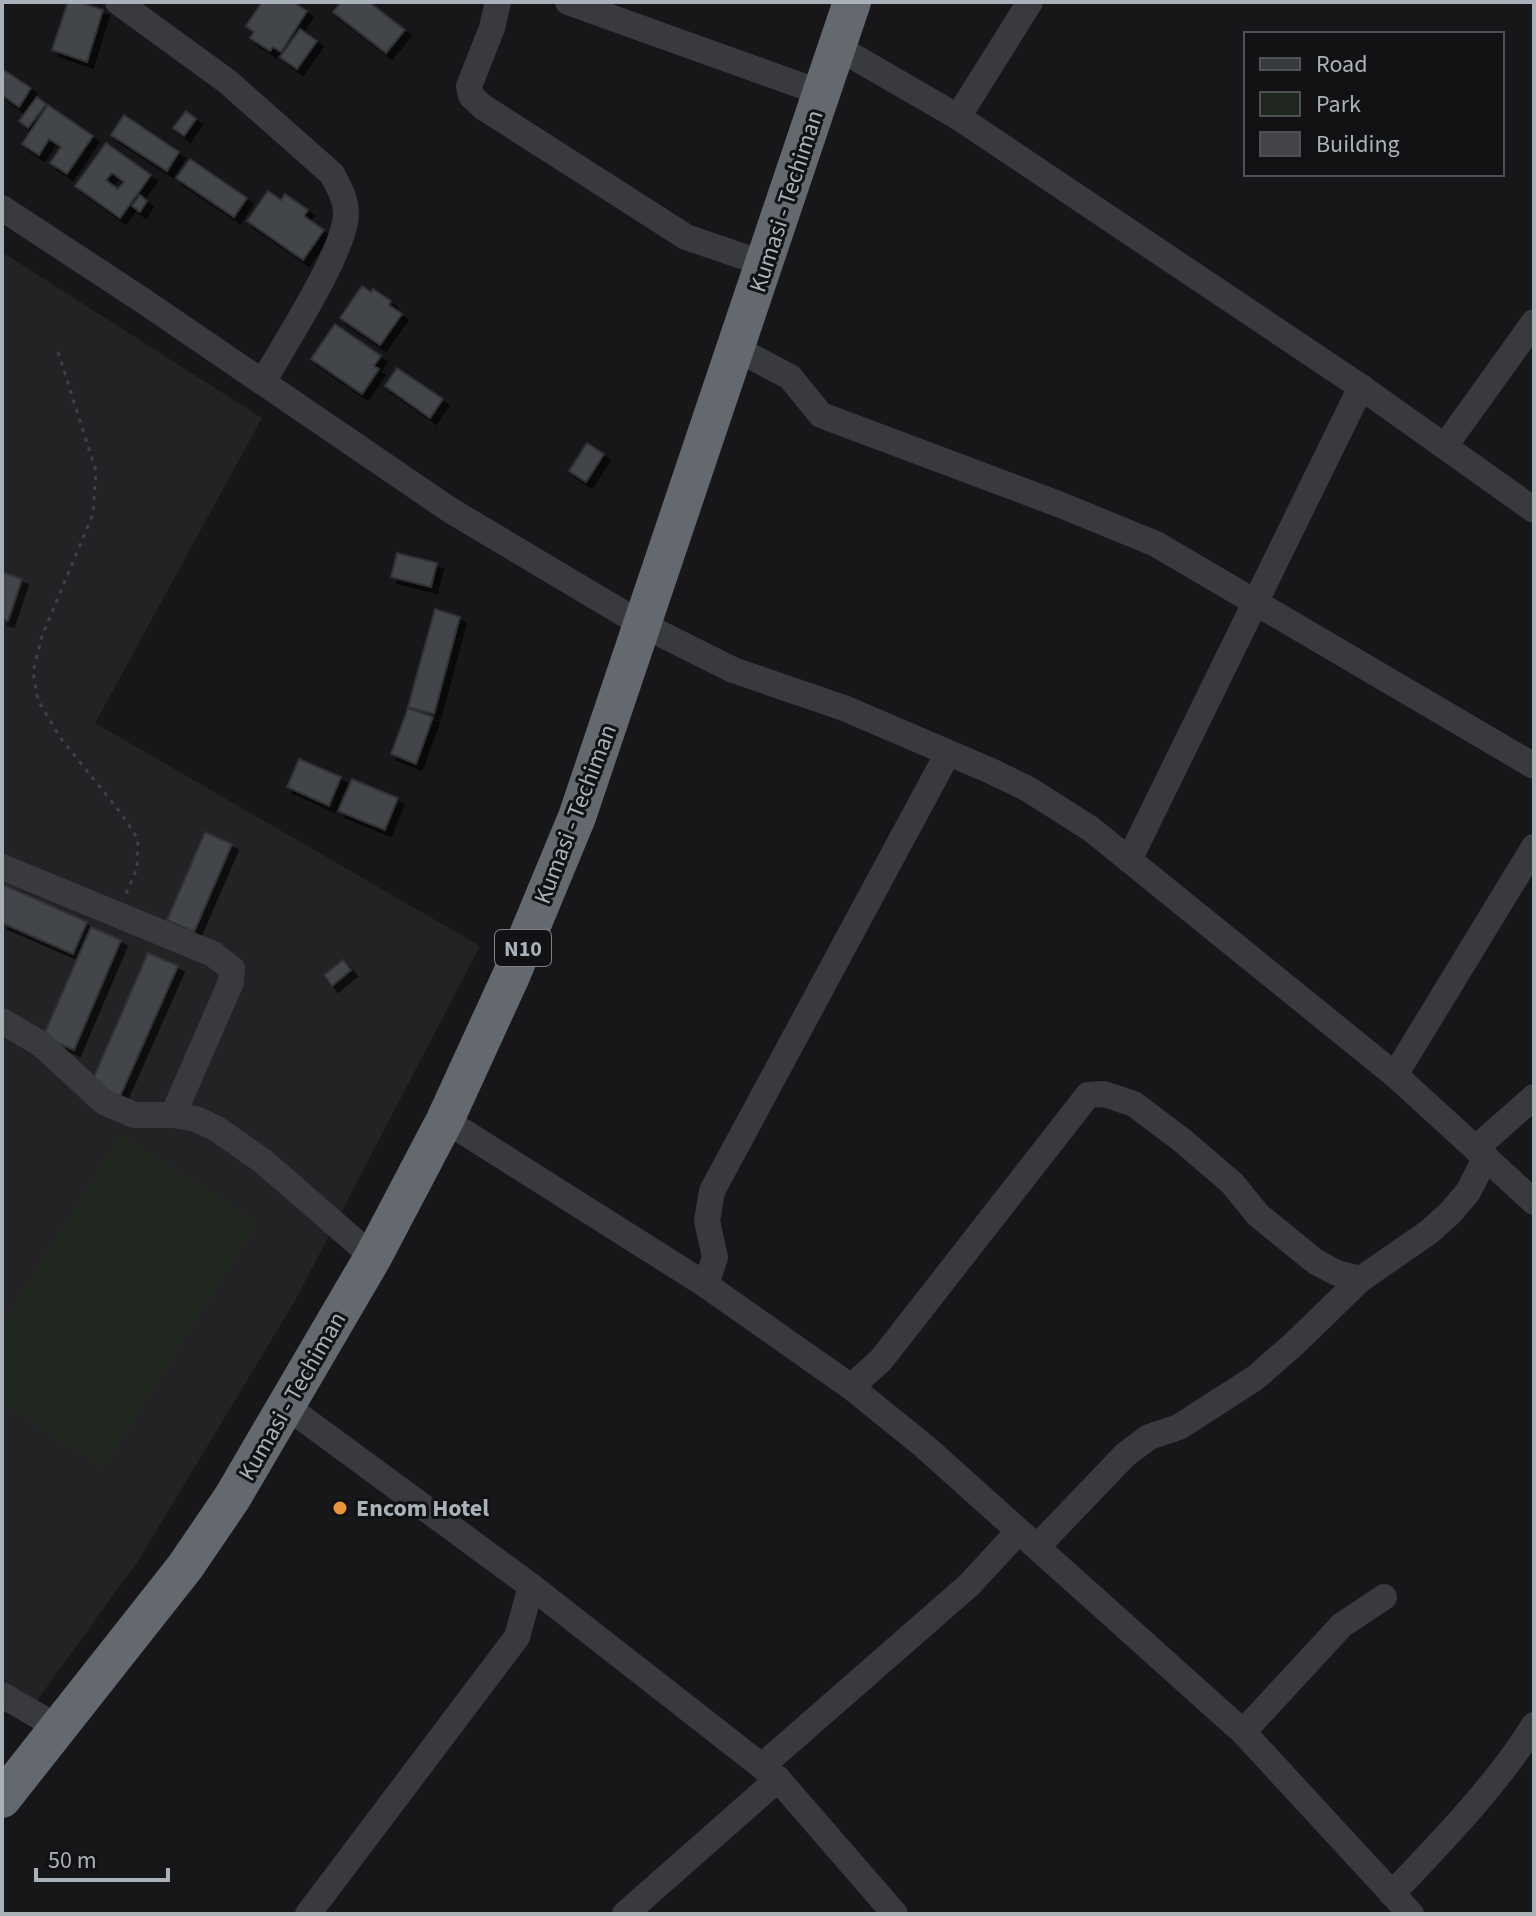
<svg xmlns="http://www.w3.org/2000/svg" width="1536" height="1916" viewBox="0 0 1536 1916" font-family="'Source Sans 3',sans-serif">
  <defs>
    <filter id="shadow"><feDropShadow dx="6" dy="6" stdDeviation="0" flood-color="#0009"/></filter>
  </defs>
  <rect width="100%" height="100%" fill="#171719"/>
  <polygon fill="#232326" points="2,252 262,418 95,723 480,946 296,1299 140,1558 33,1706 2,1689"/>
  <polygon fill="#1f271f" points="121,1135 258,1222 103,1468 2,1404 2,1324"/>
  <g fill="#434549" stroke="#313235" stroke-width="2" fill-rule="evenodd" filter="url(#shadow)">
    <polygon points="68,2 79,2 103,10 87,62 52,50"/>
    <polygon points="262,2 293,2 307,11 281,52 273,47 270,51 250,38 254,32 246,26"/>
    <polygon points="341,2 369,2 405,30 386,53 333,12"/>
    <polygon points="300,29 317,41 297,69 280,57"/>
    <polygon points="2,69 31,88 19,107 2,95"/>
    <polygon points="37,97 46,104 28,128 19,121"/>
    <polygon points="48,105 93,136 67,174 50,163 61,147 49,139 39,155 22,144"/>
    <polygon points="186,111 196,119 184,136 173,128"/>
    <polygon points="124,115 179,152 167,171 111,135"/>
    <path d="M 106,143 L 151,175 L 120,218 L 75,186 ZM 112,173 L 124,182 L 118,189 L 106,180 Z"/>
    <polygon points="190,159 247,198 234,217 176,178"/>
    <polygon points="268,191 281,200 285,194 308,210 304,216 324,230 303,260 247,221"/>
    <polygon points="140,195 147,201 140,212 132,206"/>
    <polygon points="362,286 371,292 373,289 391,301 389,305 402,314 380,345 340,318"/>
    <polygon points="335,324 381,356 374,366 379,369 362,394 311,359"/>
    <polygon points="397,368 443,399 430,418 385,386"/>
    <polygon points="587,443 604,454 586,482 569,471"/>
    <polygon points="397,553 437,563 431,587 391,577"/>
    <polygon points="2,572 22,579 8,621 2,619"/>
    <polygon points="435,609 460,617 434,714 408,707"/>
    <polygon points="408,708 433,717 416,764 391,754"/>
    <polygon points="299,759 341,777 329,806 287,787"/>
    <polygon points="352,779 398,798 385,830 338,811"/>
    <polygon points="205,832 232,844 194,932 167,920"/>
    <polygon points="2,884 87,922 73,954 2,923"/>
    <polygon points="91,927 121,940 74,1050 43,1037"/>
    <polygon points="148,953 178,966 118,1101 89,1088"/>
    <polygon points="343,960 351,970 332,986 324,975"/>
  </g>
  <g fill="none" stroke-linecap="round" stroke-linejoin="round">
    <polyline stroke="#3e4145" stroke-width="3" stroke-dasharray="4 6" stroke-linecap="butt" points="58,352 96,471 93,514 42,636 33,672 38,700 59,736 120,812 138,839 137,868 125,896"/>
    <g stroke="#383a3e" stroke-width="26">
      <path d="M 118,2 L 228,82 L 332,174 C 339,187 346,199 346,214 C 345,252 283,346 263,382"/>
      <polyline points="498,2 492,28 469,86 471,96 483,107 686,237 765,264"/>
      <polyline points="568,2 822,93"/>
      <polyline points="837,47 958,117 1361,387 1534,510"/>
      <polyline points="958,117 1030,2"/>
      <polyline points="2,208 145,302 450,510 643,625 733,670 844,708 991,771 1028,789 1091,829 1395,1075 1534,1202"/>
      <polyline points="737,349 790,377 821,415 1061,505 1156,544 1534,766"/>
      <polyline points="1445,446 1534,322"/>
      <polyline points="1129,860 1361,387"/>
      <polyline points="2,867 213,954 232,969 231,982 173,1115"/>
      <polyline points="2,1021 41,1044 104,1102 134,1115 173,1115 196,1119 217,1129 264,1162 373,1257"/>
      <polyline points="1395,1075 1534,847"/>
      <polyline points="445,1120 706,1285 851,1387 924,1446 1243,1732 1411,1914"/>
      <polyline points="1476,1148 1534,1097"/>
      <polyline points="706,1285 715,1257 707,1221 712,1191 948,753"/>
      <polyline points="851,1387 881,1360 1088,1095 1104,1094 1134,1104 1183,1141 1232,1183 1258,1215 1316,1262 1337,1273 1361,1279"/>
      <polyline points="286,1406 531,1586 778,1779 895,1914"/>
      <polyline points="1037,1547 1125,1455 1149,1437 1179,1427 1255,1378 1294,1344 1361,1279 1429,1232 1450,1213 1468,1192 1486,1157"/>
      <polyline points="2,1695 59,1728"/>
      <polyline points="1243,1732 1342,1625 1384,1597"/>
      <polyline points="762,1766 969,1585 1018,1532"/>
      <path d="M 1392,1894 C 1440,1843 1497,1785 1534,1725"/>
      <polyline points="308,1914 517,1637 531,1586"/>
      <polyline points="625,1914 778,1779"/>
    </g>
    <polyline stroke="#64696f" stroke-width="38" points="2,1799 185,1567 232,1498 373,1257 445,1120 511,976 577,817 852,2"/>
  </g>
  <circle fill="#ee933a" stroke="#121214" stroke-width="3" cx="340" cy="1508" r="8"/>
  <g text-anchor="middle" stroke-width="6" stroke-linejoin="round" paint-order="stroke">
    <rect fill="#121214" stroke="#7c8188" stroke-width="2" x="495" y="930" width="56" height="36" rx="6"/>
    <g font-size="22" font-weight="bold" fill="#a9b1b9">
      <text x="523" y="956">N10</text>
    </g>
    <g font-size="24" fill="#a9b1b9" stroke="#121214">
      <text transform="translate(786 201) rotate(-72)" y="8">Kumasi - Techiman</text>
      <text transform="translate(575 814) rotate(-69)" y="8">Kumasi - Techiman</text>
      <text transform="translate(292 1396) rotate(-60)" y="8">Kumasi - Techiman</text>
    </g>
    <g font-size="24" font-weight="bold" fill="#a9b1b9" stroke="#121214" text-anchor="start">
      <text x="356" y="1516">Encom Hotel</text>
    </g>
  </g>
  <rect width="1536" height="1916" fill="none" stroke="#a9b1b9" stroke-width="8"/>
  <rect x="1244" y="32" width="260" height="144" fill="#121214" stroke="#4e5256" stroke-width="2"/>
  <rect x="1260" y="58" width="40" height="12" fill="#383a3e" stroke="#4e5256" stroke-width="2"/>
  <text x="1316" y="72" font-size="24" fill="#a9b1b9">Road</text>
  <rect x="1260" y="92" width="40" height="24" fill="#1f271f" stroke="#4e5256" stroke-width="2"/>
  <text x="1316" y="112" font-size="24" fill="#a9b1b9">Park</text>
  <rect x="1260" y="132" width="40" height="24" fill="#434549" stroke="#4e5256" stroke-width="2"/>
  <text x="1316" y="152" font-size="24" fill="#a9b1b9">Building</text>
  <path d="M36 1868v12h132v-12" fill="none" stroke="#a9b1b9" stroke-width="4"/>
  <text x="48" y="1868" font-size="24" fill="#a9b1b9" stroke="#121214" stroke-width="6" paint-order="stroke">50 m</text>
</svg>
